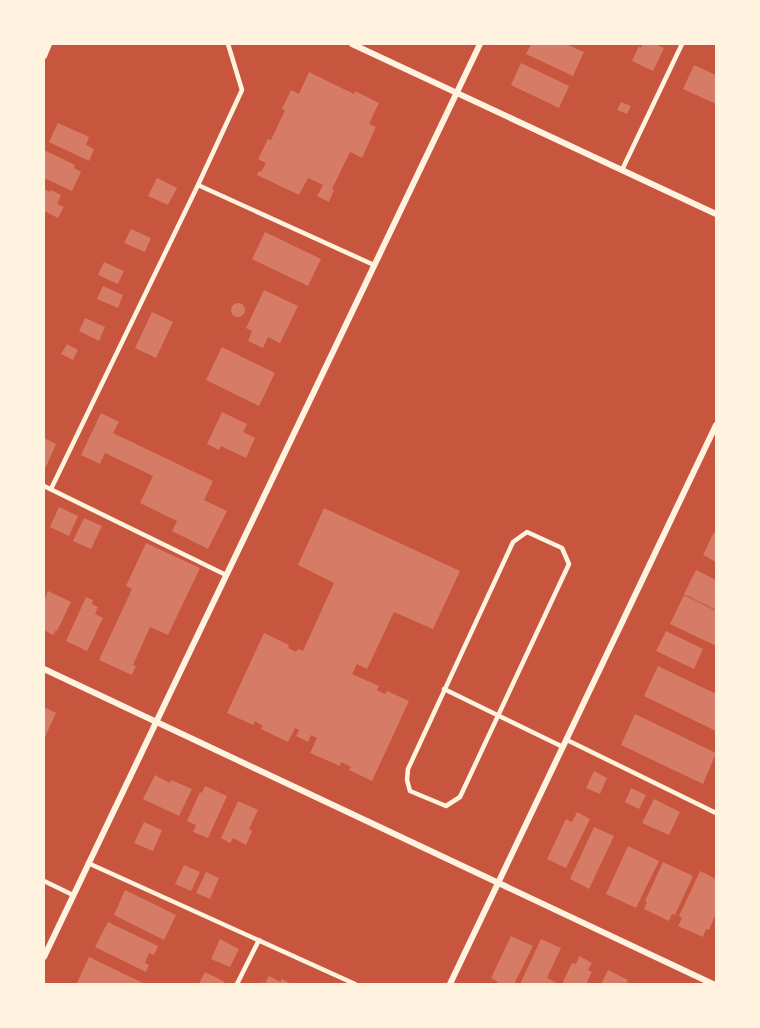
<svg xmlns="http://www.w3.org/2000/svg" width="760" height="1028" viewBox="0 0 760 1028" font-family="Commissioner,sans-serif">
  <rect width="100%" height="100%" fill="#c8553d"/>
  <g fill="#d67c66">
    <polygon points="531,44 566,44 584,52 573,76 526,54"/>
    <polygon points="643,44 654,44 664,48 653,71 632,61 639,46 641,48"/>
    <polygon points="521,63 569,86 559,108 511,85"/>
    <polygon points="694,65 716,75 716,104 683,89"/>
    <polygon points="309,72 354,94 355,91 379,103 369,124 376,127 362,158 350,152 332,189 334,190 329,202 317,196 323,185 308,178 299,195 257,175 259,171 261,172 266,163 258,159 268,139 271,140 285,110 282,109 291,90 299,94"/>
    <polygon points="621,102 631,106 627,114 617,110"/>
    <polygon points="58,123 89,137 86,145 94,149 89,161 49,142"/>
    <polygon points="44,150 75,165 74,168 81,172 72,191 44,178"/>
    <polygon points="157,178 177,188 168,205 148,196"/>
    <polygon points="44,189 50,192 51,190 61,195 57,204 64,207 58,218 44,211"/>
    <polygon points="131,229 151,238 145,252 124,243"/>
    <polygon points="265,232 321,259 308,286 252,259"/>
    <polygon points="104,262 124,271 118,284 98,275"/>
    <polygon points="103,286 123,295 118,308 97,299"/>
    <polygon points="264,290 298,306 280,343 268,337 263,348 248,341 252,331 246,328"/>
    <circle cx="238" cy="310" r="7"/>
    <polygon points="152,312 173,322 156,358 135,348"/>
    <polygon points="85,318 105,327 99,341 79,331"/>
    <polygon points="67,344 78,350 73,360 61,354"/>
    <polygon points="222,347 275,373 259,406 206,380"/>
    <polygon points="222,412 247,424 243,432 255,438 246,458 221,446 219,450 207,444"/>
    <polygon points="101,413 119,422 113,433 213,481 204,500 227,511 208,549 172,531 177,521 140,503 153,476 105,453 100,464 81,455"/>
    <polygon points="44,438 56,444 46,467 44,466"/>
    <polygon points="59,507 78,516 69,536 50,527"/>
    <polygon points="324,508 460,571 433,629 394,612 367,669 357,664 352,674 379,686 377,690 385,694 387,691 409,701 372,781 349,770 351,767 341,762 340,766 310,753 317,738 311,735 308,742 296,736 299,730 295,728 288,742 261,729 263,726 255,721 253,725 227,713 264,633 289,645 288,648 296,652 298,649 303,651 334,583 298,565"/>
    <polygon points="84,518 102,526 91,549 73,541"/>
    <polygon points="714,532 716,534 716,562 703,555"/>
    <polygon points="146,543 200,568 168,635 150,627 133,665 136,666 132,675 99,660 132,589 126,586"/>
    <polygon points="696,570 716,580 716,610 684,594"/>
    <polygon points="48,591 71,602 57,631 56,630 53,635 44,630 44,601"/>
    <polygon points="684,595 716,611 716,646 670,624"/>
    <polygon points="86,597 93,600 92,604 98,607 95,614 103,618 87,651 66,641"/>
    <polygon points="666,631 703,649 694,669 656,651"/>
    <polygon points="658,666 716,694 716,731 644,696"/>
    <polygon points="44,707 56,713 44,739"/>
    <polygon points="635,714 716,753 703,784 621,745"/>
    <polygon points="594,771 607,778 600,794 586,788"/>
    <polygon points="155,775 170,783 171,780 192,789 179,816 143,799"/>
    <polygon points="205,786 227,796 208,838 193,832 196,825 187,821 200,792 202,793"/>
    <polygon points="631,788 646,795 639,809 625,802"/>
    <polygon points="654,799 680,812 669,835 642,823"/>
    <polygon points="238,801 258,810 249,829 252,831 246,845 233,838 230,843 221,838"/>
    <polygon points="577,812 590,819 566,868 547,859 566,819 572,822"/>
    <polygon points="144,822 162,830 153,851 134,843"/>
    <polygon points="594,827 614,836 589,889 570,879"/>
    <polygon points="628,846 659,861 636,908 606,894"/>
    <polygon points="663,862 693,876 675,915 672,914 669,921 644,909 647,902 645,901"/>
    <polygon points="184,865 200,872 191,891 175,884"/>
    <polygon points="700,871 716,879 716,913 709,930 706,929 703,937 678,926 682,918 679,916"/>
    <polygon points="206,872 219,878 210,899 196,893"/>
    <polygon points="125,890 176,915 164,940 114,915"/>
    <polygon points="108,922 158,946 154,955 149,953 145,963 149,965 146,972 95,947"/>
    <polygon points="511,936 533,946 514,984 496,984 498,982 491,978"/>
    <polygon points="220,939 239,949 230,967 211,959"/>
    <polygon points="541,939 561,948 547,978 557,983 557,984 520,984"/>
    <polygon points="579,956 592,963 588,970 592,972 586,984 562,984 572,963 576,964"/>
    <polygon points="89,957 143,983 143,984 81,984 77,983"/>
    <polygon points="608,970 628,980 626,984 601,984"/>
    <polygon points="205,972 225,982 223,984 199,984"/>
    <polygon points="269,976 281,982 281,979 292,984 260,984 262,982 265,983"/>
  </g>
  <g fill="none" stroke-linecap="round" stroke-linejoin="round">
    <g stroke="#fff3e0" stroke-width="4.5">
      <polyline points="622,170 682,44"/>
      <polyline points="198,185 242,90 228,44"/>
      <polyline points="44,486 226,575"/>
      <polyline points="51,489 198,185 374,265"/>
      <polygon points="527,532 562,548 569,564 460,797 446,806 410,791 407,780 408,769 513,542"/>
      <polyline points="444,689 563,747"/>
      <polyline points="567,740 716,813"/>
      <polyline points="88,863 355,984"/>
      <polyline points="44,881 73,895"/>
      <polyline points="237,984 259,940"/>
    </g>
    <g stroke="#fff3e0" stroke-width="6">
      <polyline points="352,44 716,214"/>
      <polyline points="44,56 49,44"/>
      <polyline points="44,669 713,984"/>
      <polyline points="44,957 480,44"/>
      <polyline points="450,984 716,425"/>
    </g>
  </g>
  <rect width="760" height="1028" fill="none" stroke="#fff3e0" stroke-width="90"/>
</svg>
